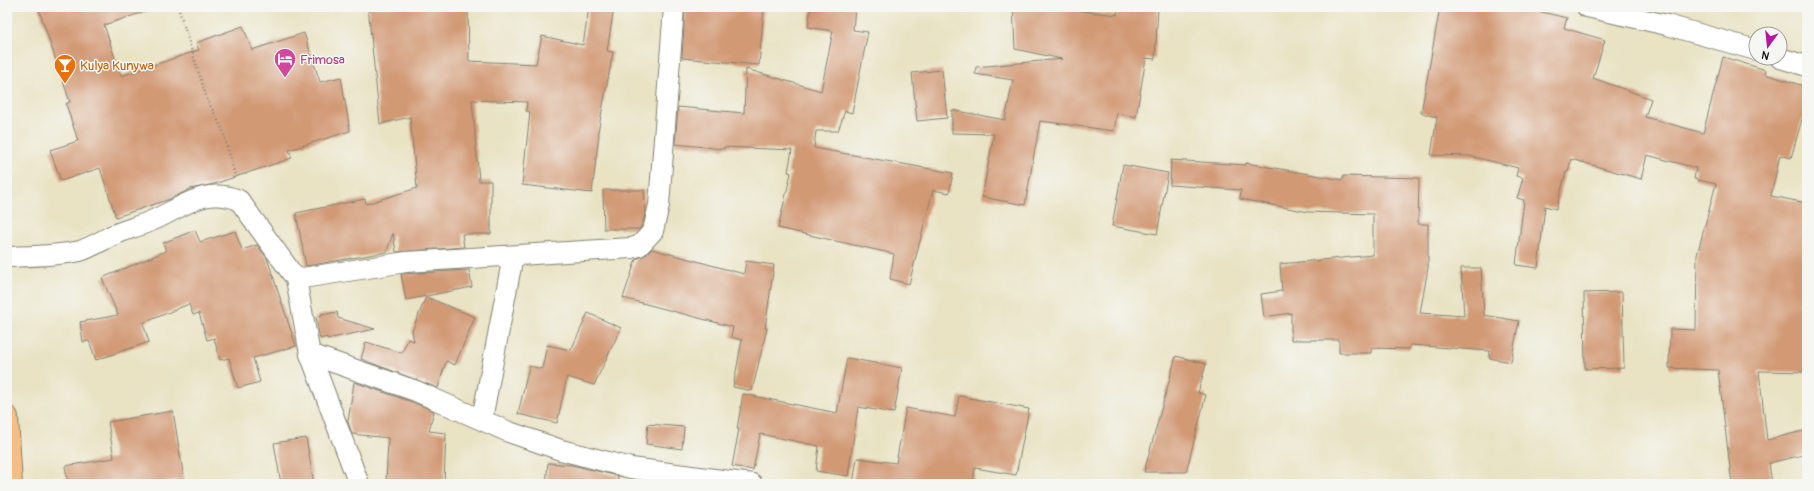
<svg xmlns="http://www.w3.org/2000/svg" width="1814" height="491" viewBox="0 0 1814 491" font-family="Pangolin,sans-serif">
  <rect width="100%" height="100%" fill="#f6f6f2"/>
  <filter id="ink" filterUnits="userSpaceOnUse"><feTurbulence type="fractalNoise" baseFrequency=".025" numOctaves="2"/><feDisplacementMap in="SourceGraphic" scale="8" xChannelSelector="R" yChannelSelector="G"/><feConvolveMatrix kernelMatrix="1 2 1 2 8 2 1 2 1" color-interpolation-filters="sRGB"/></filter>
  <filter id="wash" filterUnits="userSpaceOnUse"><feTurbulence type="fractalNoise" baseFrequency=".012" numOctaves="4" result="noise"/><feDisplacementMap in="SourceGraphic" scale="16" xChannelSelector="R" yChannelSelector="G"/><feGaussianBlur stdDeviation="0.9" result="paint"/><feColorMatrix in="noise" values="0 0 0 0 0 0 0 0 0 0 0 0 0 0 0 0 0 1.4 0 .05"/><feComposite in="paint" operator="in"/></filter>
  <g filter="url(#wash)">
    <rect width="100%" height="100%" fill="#e9e3c4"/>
    <g id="blocks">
      <g fill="#d29975">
        <polygon points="38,7 146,7 147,11 104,25 121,76 199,50 196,43 243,26 252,50 304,33 320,82 341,77 350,131 289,150 292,158 214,184 190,189 170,199 116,217 100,168 61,181 50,150 78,141 66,104 70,102"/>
        <polygon points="368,7 468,7 469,61 536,64 542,36 583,45 589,7 614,7 607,51 613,52 598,132 599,133 592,193 522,185 530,112 526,111 527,102 472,100 479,181 491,181 491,234 462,234 464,247 396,252 393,233 387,252 306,266 296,213 365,199 366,204 417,188 410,117 380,124"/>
        <polygon points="685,7 764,7 759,65 682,58"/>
        <polygon points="811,7 855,7 853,30 868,32 852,113 845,111 838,131 816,131 814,148 953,173 949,193 933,190 909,284 890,279 894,254 778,228 791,173 788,172 792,150 724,147 724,149 675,144 678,107 744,113 746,69 821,91 833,31 808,27"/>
        <polygon points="1013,7 1056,7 1056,8 1117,15 1118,7 1158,7 1155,59 1146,58 1136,117 1117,113 1114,131 1040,121 1025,205 982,197 994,134 952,133 952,110 1005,120 1013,80 975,74 976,67 1062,59 1015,49"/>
        <polygon points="1440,7 1521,7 1567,18 1564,28 1605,40 1593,78 1651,99 1645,117 1703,133 1723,57 1766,70 1765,74 1807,87 1807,121 1802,119 1791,158 1780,155 1771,196 1807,203 1807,372 1759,371 1767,440 1807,430 1807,454 1769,463 1772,484 1732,484 1718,370 1669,368 1670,329 1696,330 1697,255 1716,184 1694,179 1696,168 1647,155 1641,179 1571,159 1568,172 1566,172 1556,209 1545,206 1538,268 1516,265 1524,200 1517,198 1523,178 1516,176 1518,168 1470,156 1431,155 1437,117 1421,113"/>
        <polygon points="942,70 947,118 917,121 912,73"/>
        <polygon points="1171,160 1246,165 1246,163 1343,180 1343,176 1419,178 1418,224 1428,224 1428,268 1420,313 1464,316 1461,268 1481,268 1484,315 1519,321 1511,362 1489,358 1490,351 1410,345 1410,349 1371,348 1371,353 1339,353 1339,340 1291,340 1291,313 1264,317 1261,294 1282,291 1280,264 1373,255 1373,214 1309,212 1240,199 1241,190 1170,185"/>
        <polygon points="1123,165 1168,173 1157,234 1112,226"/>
        <polygon points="603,190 644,190 645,215 642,225 640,229 604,229"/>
        <polygon points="195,230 200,242 235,231 242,250 257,245 267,258 296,346 253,358 260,382 238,388 229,358 220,360 214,338 207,340 199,313 193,315 189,304 143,323 149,342 96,360 89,341 83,342 80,322 118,315 102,278 166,251 163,243"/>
        <polygon points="652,249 744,274 746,261 774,265 765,328 767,328 752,391 733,387 742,340 731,337 733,327 623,298 636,259 647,254"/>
        <polygon points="469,270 472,287 406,300 401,274"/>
        <polygon points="1622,292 1624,368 1585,369 1584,293"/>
        <polygon points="426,297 475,317 455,365 446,361 438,388 361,359 366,342 402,353 408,339 414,341 412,331"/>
        <polygon points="337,312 338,318 375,329 327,339 327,337 320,339 316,317 322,315 322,313 326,314"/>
        <polygon points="588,313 621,328 594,385 567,377 557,423 518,414 529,366 542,369 547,345 571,350"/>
        <polygon points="1176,356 1206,364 1198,393 1206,395 1186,472 1144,472"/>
        <polygon points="847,358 902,368 894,413 858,407 848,476 816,471 819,446 760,434 753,470 732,466 739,429 737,429 743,394 837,413"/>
        <polygon points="354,382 412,402 434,411 429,431 446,433 444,484 386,484 388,438 352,434 348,422"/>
        <polygon points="959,396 1029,409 1016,475 975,468 973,484 853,484 857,458 896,463 906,408 955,417"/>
        <polygon points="173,411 184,479 152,484 68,484 65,466 114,458 108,422"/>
        <polygon points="648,424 684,427 682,449 646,444"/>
        <polygon points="306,438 314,484 281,484 274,443"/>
        <polygon points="548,463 572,465 618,476 617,484 546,484"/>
      </g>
    </g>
  </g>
  <g filter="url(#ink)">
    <use href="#blocks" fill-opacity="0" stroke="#828070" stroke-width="1"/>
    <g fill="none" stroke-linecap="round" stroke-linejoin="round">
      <g stroke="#828070" stroke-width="22">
        <g id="minor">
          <polyline points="1587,7 1667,25 1756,50"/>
          <polyline points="1780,58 1807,66"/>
          <path d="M 7,257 C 31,256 57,256 80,251 C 90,248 101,241 111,236 C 124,230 137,227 151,221 C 183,208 202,186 239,200 L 296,279 L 310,354 L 359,484"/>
          <polyline points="296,279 406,262 631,248 639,246 653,231 659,205 674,7"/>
          <polyline points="310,354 416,391 509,432 561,450 631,468 752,484"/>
          <polyline points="482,419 513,256"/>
        </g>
      </g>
      <g stroke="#828070" stroke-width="24">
        <polyline id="primary" points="7,417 11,484"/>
      </g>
      <polyline stroke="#828070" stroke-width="2.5" stroke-dasharray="1 3" stroke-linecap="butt" points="178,7 207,99 223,131 235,175"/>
      <use href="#minor" stroke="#fff" stroke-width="20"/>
      <use href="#primary" stroke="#f6be87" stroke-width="22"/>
    </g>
  </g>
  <defs>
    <g id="hotel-pin" transform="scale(1.15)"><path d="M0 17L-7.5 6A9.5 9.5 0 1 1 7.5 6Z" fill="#d1479c" stroke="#f6f6f2"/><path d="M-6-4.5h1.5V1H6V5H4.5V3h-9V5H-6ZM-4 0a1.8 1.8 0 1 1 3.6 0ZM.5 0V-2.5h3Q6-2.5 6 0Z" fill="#fff"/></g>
    <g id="bar-pin" transform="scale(1.15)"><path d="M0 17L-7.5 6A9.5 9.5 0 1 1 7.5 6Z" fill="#e8710a" stroke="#f6f6f2"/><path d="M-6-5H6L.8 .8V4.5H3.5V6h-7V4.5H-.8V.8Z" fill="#fff"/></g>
  </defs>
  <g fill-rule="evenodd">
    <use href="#hotel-pin" x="285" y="59"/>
    <use href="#bar-pin" x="65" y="65"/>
  </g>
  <g text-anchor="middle" stroke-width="3" stroke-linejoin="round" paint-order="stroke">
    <g font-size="13" fill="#b23c85" stroke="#f6f6f2" text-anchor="start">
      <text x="300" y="64">Frimosa</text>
    </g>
    <g font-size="13" fill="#c56008" stroke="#f6f6f2" text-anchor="start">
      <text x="80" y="70">Kulya Kunywa</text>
    </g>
  </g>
  <rect width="1814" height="491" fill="none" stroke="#f6f6f2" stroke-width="24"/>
  <g transform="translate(1768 46) rotate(195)"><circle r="19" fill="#f6f6f2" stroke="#9f9f9c"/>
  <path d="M0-3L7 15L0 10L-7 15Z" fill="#b5179e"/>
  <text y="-6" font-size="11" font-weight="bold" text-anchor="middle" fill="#1c1c1c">N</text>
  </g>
</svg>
